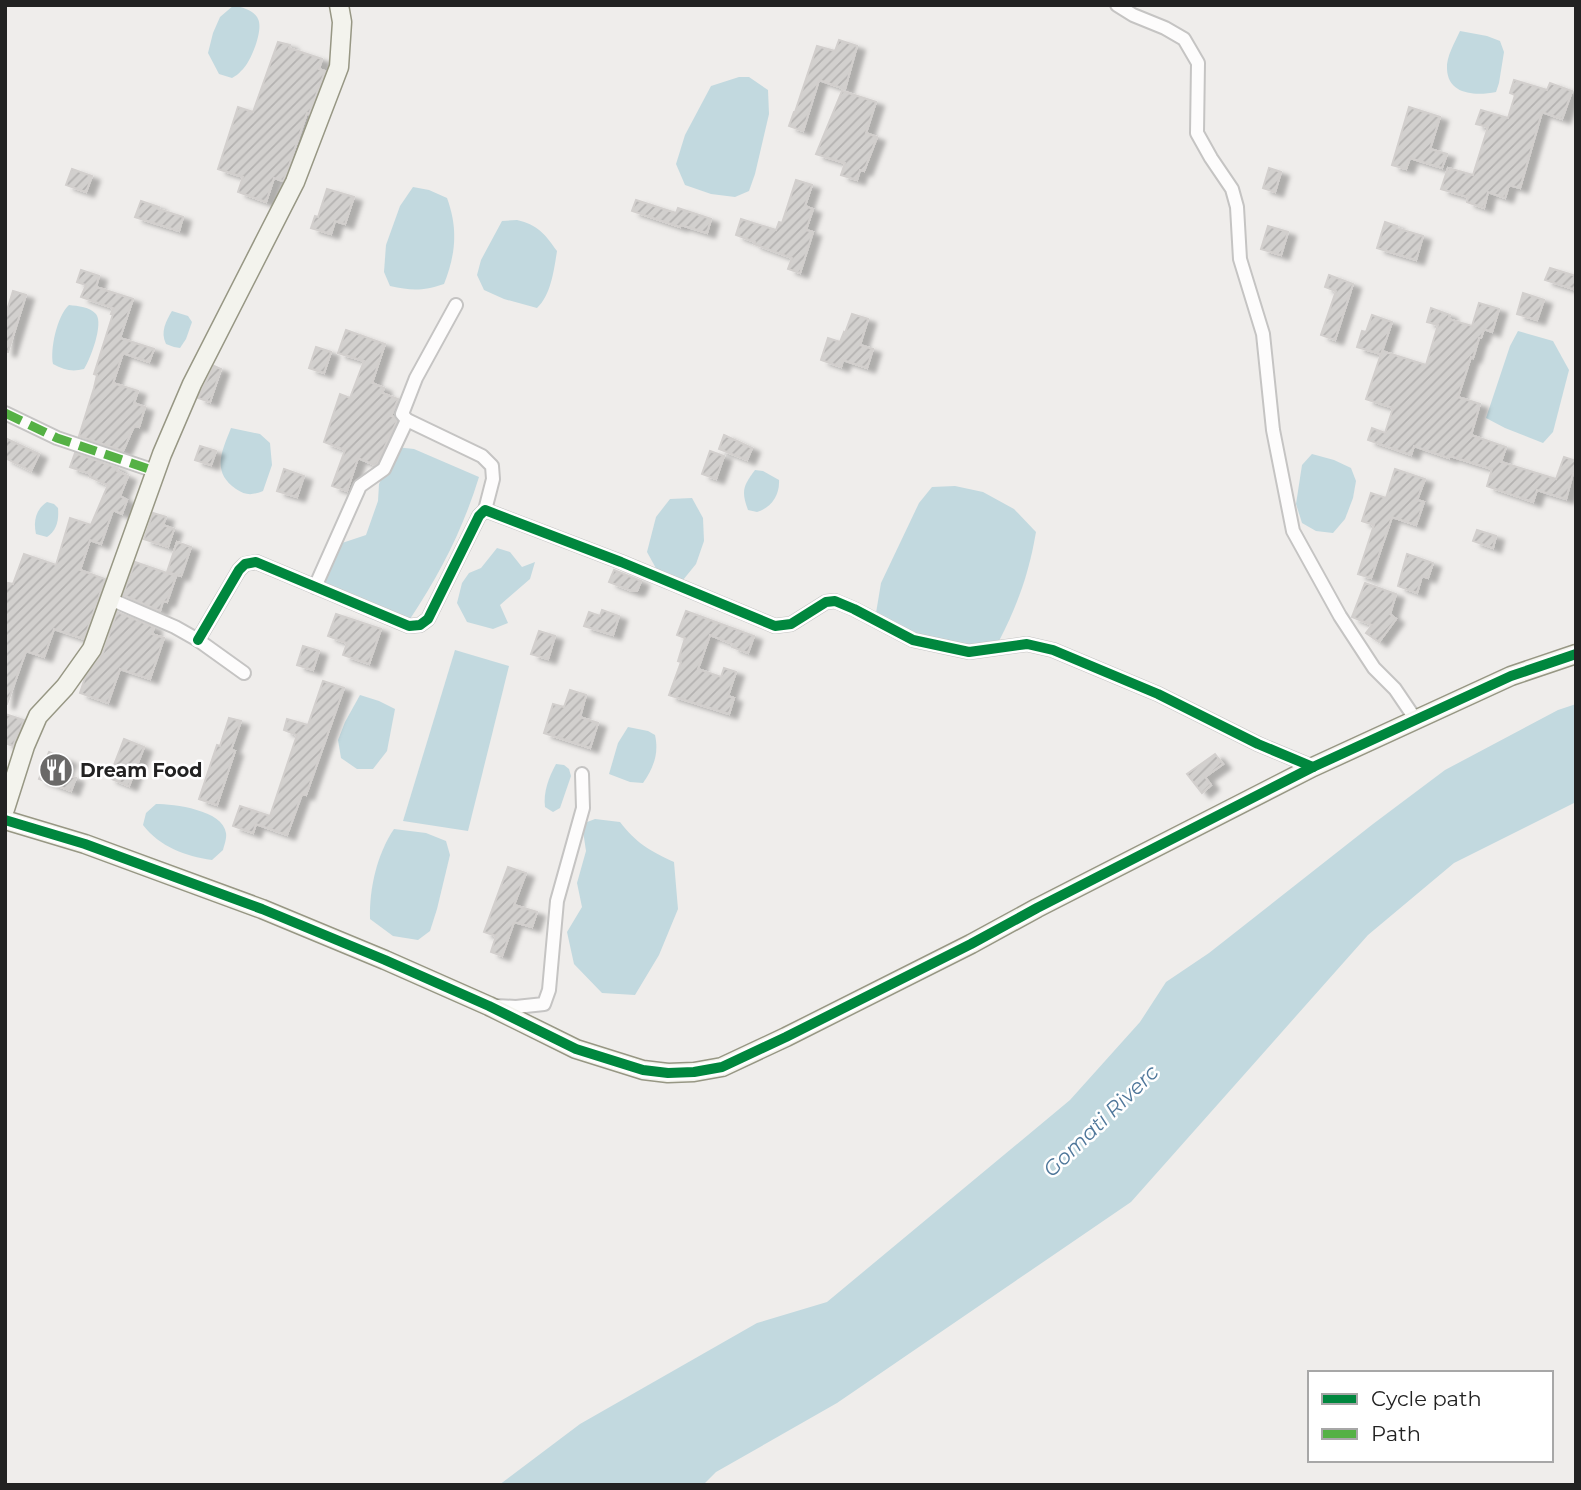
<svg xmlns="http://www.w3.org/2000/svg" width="1581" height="1490" viewBox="0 0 1581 1490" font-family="Montserrat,sans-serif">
  <defs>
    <pattern id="building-hatch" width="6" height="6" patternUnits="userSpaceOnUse" patternTransform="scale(1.75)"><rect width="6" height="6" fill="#d2d0ce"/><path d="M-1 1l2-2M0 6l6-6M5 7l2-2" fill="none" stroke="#b4b2b1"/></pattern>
    <filter id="shadow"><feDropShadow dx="8" dy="4.5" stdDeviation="2" flood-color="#0004"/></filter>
  </defs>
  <rect width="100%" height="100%" fill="#efedeb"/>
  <g fill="#c2d9df">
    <path d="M 234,5 C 243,8 254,10 258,19 C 264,30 250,64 241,71 C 239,74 235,76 232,78 L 219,74 L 208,53 L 213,33 L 220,17 Z"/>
    <path d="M 1460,31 L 1487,36 L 1500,41 L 1504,52 L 1499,83 L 1496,92 C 1476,96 1448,95 1447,69 C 1446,57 1455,42 1460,31 Z"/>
    <polygon points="739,77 749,77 768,90 769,114 755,174 749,191 735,197 711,194 685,185 676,164 685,135 711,86"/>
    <path d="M 413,187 L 429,190 L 447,198 C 458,228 456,254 444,284 C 423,291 412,291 390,286 L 384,272 L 386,245 L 400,206 Z"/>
    <path d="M 517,220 C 538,225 545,234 557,251 C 554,270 551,295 537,308 L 504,299 L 484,290 L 477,275 L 481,260 L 502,221 Z"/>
    <path d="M 69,305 C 78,306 90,307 96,314 C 104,324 90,360 84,369 C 72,372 64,370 53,364 C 50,349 57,316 69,305 Z"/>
    <path d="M 172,311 L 188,316 L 192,322 L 186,339 L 180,348 L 174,347 L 166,344 C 160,332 166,321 172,311 Z"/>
    <polygon points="1518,331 1553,341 1569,370 1553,432 1543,443 1505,428 1486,418 1510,346"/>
    <path d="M 231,428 L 260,434 L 270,443 L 272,465 L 263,491 C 253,495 246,496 236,489 C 211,472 222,451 231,428 Z"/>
    <path d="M 396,447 L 414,449 L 479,477 C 463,529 440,574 410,619 L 322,586 L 339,544 L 366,535 L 378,501 L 379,484 Z"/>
    <polygon points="1312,454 1334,460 1351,468 1356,481 1353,498 1345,519 1333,533 1316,531 1302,523 1296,504 1302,465"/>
    <path d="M 755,470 L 763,471 L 779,480 C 780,495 771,508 757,512 L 748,510 C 741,491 743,486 755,470 Z"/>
    <path d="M 955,486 L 983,492 L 1014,509 L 1036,532 C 1029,573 1018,604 999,641 L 955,647 L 910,633 L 876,613 L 881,583 L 919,503 L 932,487 Z"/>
    <polygon points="692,498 703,518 704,541 696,564 683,580 658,572 647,552 656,517 670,499"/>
    <path d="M 47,502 L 54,504 L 58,508 C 59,520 57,530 47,537 L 36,534 C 33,521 36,509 47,502 Z"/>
    <polygon points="497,548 510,552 522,567 535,562 530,579 500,605 508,623 493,629 467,622 457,603 462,583 469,573 481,568"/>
    <polygon points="455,650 509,666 468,831 403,821"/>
    <polygon points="360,695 379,701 395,709 387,751 373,769 357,769 341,758 338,740 345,722"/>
    <polygon points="1576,704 1576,802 1454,863 1368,935 1131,1202 837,1403 716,1472 703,1485 499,1485 580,1424 757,1323 827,1302 1070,1100 1140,1022 1166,982 1209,953 1373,824 1445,770 1558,710"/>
    <path d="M 628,727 L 648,731 L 655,735 C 659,753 654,767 643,783 L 630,782 L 609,774 L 618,743 Z"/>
    <path d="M 556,764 L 564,765 L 569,769 L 571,776 L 560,808 L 553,812 L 545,807 C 543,792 549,777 556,764 Z"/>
    <path d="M 156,804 C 174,804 223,810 226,833 C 227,838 224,846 223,850 L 212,860 C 185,856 160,847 143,825 L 146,813 Z"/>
    <path d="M 595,819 L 620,822 C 636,843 650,851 674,862 L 678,909 L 659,955 L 635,995 L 602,993 L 574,964 L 567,932 L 582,907 L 577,883 L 586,851 L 582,824 Z"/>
    <path d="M 394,829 L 426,833 L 446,841 L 450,855 L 437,909 L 430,931 L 418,940 L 393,936 L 370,919 C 369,889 377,854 394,829 Z"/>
  </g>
  <g fill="url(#building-hatch)" stroke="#d2cfcd" stroke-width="2" filter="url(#shadow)">
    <polygon points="839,40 857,46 845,89 819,80 803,131 789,126 794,112 795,112 817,46 835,51"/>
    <polygon points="278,42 290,45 289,48 322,59 319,69 325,71 309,114 307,113 285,177 283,181 274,178 266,202 238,192 243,177 218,169 238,107 253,112"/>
    <polygon points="1514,80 1547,90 1550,83 1572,91 1562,119 1542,112 1520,188 1509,185 1505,198 1488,192 1484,208 1467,202 1468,197 1441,189 1448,168 1473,175 1488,127 1476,124 1481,110 1508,118 1515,95 1510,93"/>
    <polygon points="842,91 876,102 866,133 877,137 864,171 860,170 857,180 841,175 845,163 816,154"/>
    <polygon points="1409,107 1440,117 1430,149 1447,154 1442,168 1410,158 1406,169 1392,165"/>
    <polygon points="1269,168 1281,172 1275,192 1263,188"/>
    <polygon points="72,169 92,176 86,192 66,185"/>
    <polygon points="796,180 812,185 805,206 813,209 806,230 813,232 800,273 788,269 792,258 754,244 755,242 736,235 741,219 776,230 779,222 782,223"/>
    <polygon points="327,189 354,197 345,224 335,221 331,234 311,228 315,216 318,217"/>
    <polygon points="636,200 676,213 678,208 711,219 707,233 681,225 680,227 632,211"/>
    <polygon points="141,201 159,207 158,209 183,217 179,231 135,217"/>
    <polygon points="1385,222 1397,226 1396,228 1423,236 1416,260 1377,248"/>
    <polygon points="1268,226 1288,232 1281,255 1261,249"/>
    <polygon points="1550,268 1576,276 1576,290 1545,280"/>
    <polygon points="81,270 99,276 96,287 133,299 120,338 154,349 149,362 123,353 113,383 138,391 134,403 145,407 139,427 134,426 123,451 79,436 94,388 97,375 94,374 113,314 111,314 113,308 81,297 86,285 77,282"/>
    <polygon points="1329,275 1353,284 1335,340 1321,335 1336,291 1325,287"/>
    <polygon points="13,291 26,295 8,352 5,351 5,317"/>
    <polygon points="1523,293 1544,300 1537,320 1517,314"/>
    <polygon points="1479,303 1499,309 1492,332 1484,329 1481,338 1479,338 1473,358 1471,357 1458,397 1480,404 1471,435 1506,447 1501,462 1556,479 1564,457 1576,461 1576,474 1573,473 1566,499 1537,490 1533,502 1487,486 1492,469 1450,456 1449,458 1414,446 1411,455 1368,440 1372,428 1385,433 1393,408 1366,399 1382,351 1426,365 1438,325 1427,322 1431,308 1450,315 1448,319 1472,326"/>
    <polygon points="852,314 868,319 860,345 873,349 867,368 843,360 841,367 821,360 828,338 840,342 844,332 845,333"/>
    <polygon points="1372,315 1392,322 1381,354 1357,347 1362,331 1366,332"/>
    <polygon points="346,330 385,344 372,383 384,388 382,393 398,399 391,416 394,417 397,421 377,463 375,465 358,458 347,491 332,486 345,450 324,442 340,394 350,398 364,361 338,353"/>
    <polygon points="316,347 331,352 324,373 309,368"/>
    <polygon points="214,366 221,369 210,402 198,398"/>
    <polygon points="724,435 752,448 747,460 719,449"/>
    <polygon points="5,438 39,454 31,471 5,458"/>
    <polygon points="200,446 216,451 211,465 195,460"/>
    <polygon points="710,451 724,456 716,479 702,474"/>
    <polygon points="75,453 118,468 117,471 128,476 120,496 127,500 122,514 113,510 101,544 90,540 80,570 105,579 84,639 54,629 44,657 26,651 7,704 5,704 5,590 8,583 13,584 24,554 56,565 70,518 91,525 108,485 90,477 91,474 70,467"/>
    <polygon points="284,469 304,476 297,497 277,491"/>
    <polygon points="1395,469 1425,479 1417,500 1424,502 1416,525 1392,517 1371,578 1358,574 1374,525 1362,521 1371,493 1386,498"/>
    <polygon points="153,513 166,517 163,525 174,529 168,547 144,539"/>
    <polygon points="1477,530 1496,536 1493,548 1473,541"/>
    <polygon points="177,542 191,547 181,576 167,572"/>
    <polygon points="1407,554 1433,563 1428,578 1422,576 1417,593 1398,586"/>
    <polygon points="135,562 176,576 167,602 163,601 160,611 123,595"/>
    <polygon points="614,570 641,581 637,591 632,591 609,582"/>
    <polygon points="1365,583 1396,594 1390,614 1396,619 1379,642 1366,633 1372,625 1352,617"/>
    <polygon points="602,610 619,616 613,635 584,626 589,612 600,616"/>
    <polygon points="686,611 754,636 748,653 732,647 733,644 710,635 698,669 721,677 724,668 736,672 728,696 734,698 729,714 669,695 681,662 678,661 685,638 677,635"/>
    <polygon points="117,612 154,627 152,634 164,638 150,679 120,669 108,703 80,693 85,678 103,653"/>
    <polygon points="336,614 381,629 369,664 343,655 347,643 328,636"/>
    <polygon points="539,631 555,636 548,659 531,654"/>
    <polygon points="303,646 319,651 313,670 297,665"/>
    <polygon points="323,681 344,688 306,795 302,794 287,835 256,824 253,833 233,826 240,806 270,816 297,735 284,730 287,719 308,725"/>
    <polygon points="570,690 586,695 580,717 598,723 590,748 544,733 553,704 564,707"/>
    <polygon points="5,714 24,720 13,746 5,743"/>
    <polygon points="229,718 241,721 231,750 235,751 217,805 199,799 217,745 220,746"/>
    <polygon points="124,739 144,747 129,786 109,778"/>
    <polygon points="49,752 69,760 63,774 76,778 71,791 39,779"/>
    <polygon points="1215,754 1223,764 1205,777 1211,785 1202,793 1187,774"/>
    <polygon points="508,867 526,873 514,905 537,912 532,927 514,922 502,956 491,952 496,936 484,932"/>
  </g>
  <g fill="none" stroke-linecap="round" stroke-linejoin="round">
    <g stroke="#c5c4c3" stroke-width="16">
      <g id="street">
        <polyline points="1117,5 1133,15 1165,28 1184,39 1198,63 1197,133 1211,158 1232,189 1237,207 1240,259 1263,334 1273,430 1293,531 1340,616 1374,668 1395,689 1416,720"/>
        <polyline points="456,305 416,378 402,414 407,420 482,456 492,466 493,479 485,510"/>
        <polyline points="5,413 57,438 155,471"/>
        <polyline points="315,587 360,486 384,469 407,420"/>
        <polyline points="110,599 175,627 198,640 244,673"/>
        <polyline points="198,640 239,570 245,564 256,562 409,626 420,625 428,619 479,516 485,510 621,562 775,626 791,624 826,602 835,601 854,609 913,640 969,652 1027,644 1053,650 1158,694 1258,744 1313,767"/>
        <polyline points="496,1006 516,1007 544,1004 549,990 557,901 583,808 582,774"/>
      </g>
    </g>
    <g stroke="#979784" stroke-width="21">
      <g id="secondary">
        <polyline points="5,809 25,746 38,716 65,687 92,649 162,454 192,384 295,182 339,67 342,22 339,5"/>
        <polyline points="5,820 85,844 262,909 385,960 489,1006 576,1049 643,1070 668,1073 694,1072 722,1067 786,1037 971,944 1037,908 1313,767 1511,676 1576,654"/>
      </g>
    </g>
    <use href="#street" stroke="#fdfcfc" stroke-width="12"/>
    <use href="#secondary" stroke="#f3f3ed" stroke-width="18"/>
    <polyline stroke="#55b145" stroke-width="9" stroke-dasharray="18 9" stroke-linecap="butt" points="5,413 57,438 155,471"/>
    <g stroke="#fff" stroke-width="15">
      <g id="cycleway">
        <polyline points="198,640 239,570 245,564 256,562 409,626 420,625 428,619 479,516 485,510 621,562 775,626 791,624 826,602 835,601 854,609 913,640 969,652 1027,644 1053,650 1158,694 1258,744 1313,767"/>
        <polyline points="5,820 85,844 262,909 385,960 489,1006 576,1049 643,1070 668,1073 694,1072 722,1067 786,1037 971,944 1037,908 1313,767 1511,676 1576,654"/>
      </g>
    </g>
    <use href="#cycleway" stroke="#00873e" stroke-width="10"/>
  </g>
  <defs>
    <g id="restaurant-disc" transform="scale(1.75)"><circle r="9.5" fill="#6a6968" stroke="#fff"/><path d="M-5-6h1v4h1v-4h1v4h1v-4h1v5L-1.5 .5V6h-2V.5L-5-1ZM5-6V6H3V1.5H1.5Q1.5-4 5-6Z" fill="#fff"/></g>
  </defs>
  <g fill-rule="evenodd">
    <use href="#restaurant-disc" x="56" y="770"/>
  </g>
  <g text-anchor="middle" stroke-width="5" stroke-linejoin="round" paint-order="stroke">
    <g font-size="19" font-weight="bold" fill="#222" stroke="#fff" text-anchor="start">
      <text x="80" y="777">Dream Food</text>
    </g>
    <g font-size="21" font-style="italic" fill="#4f779a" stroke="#fff">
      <text transform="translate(1101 1121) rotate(-44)" y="7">Gomati Riverc</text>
    </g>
  </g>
  <rect width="1581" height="1490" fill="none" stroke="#222222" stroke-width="14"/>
  <rect x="1308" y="1371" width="245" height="91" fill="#ffffff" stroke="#a7a7a7" stroke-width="2"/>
  <rect x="1322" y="1394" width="35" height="10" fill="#00873e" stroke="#a7a7a7" stroke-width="2"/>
  <text x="1371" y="1406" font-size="21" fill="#222222">Cycle path</text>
  <rect x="1322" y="1429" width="35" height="10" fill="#55b145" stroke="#a7a7a7" stroke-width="2"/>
  <text x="1371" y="1441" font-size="21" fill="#222222">Path</text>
</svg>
